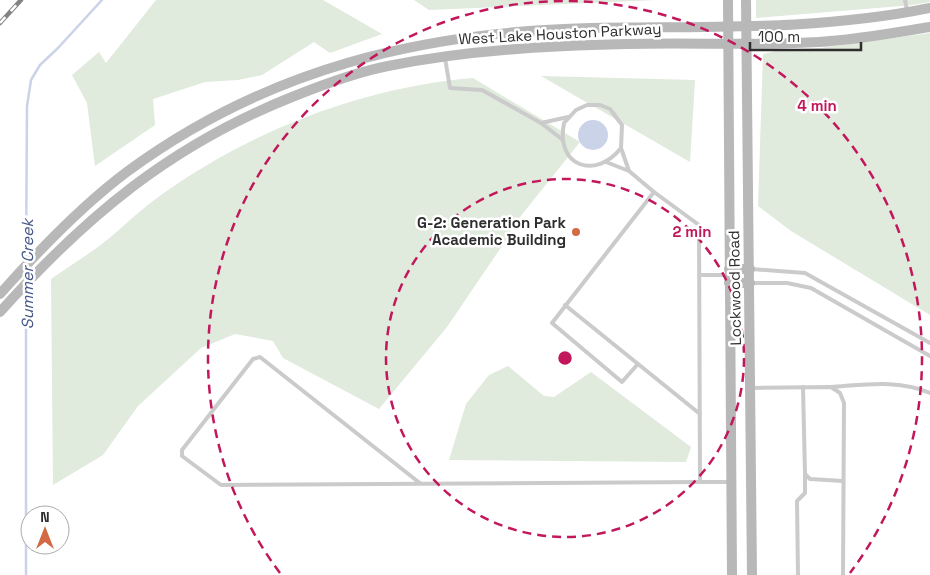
<svg xmlns="http://www.w3.org/2000/svg" width="930" height="575" viewBox="0 0 930 575" font-family="'Space Grotesk',sans-serif">
  <rect width="100%" height="100%" fill="#fff"/>
  <g fill="#e0eadd">
    <polygon points="156,0 323,0 382,34 330,53 314,42 262,75 238,80 205,82 153,99 155,125 95,166 87,103 72,75 99,52 106,63"/>
    <polygon points="414,0 656,0 429,10"/>
    <polygon points="756,0 930,0 930,2 913,5 756,18"/>
    <polygon points="930,33 930,315 791,231 758,206 763,54 780,50 820,48"/>
    <polygon points="541,76 695,80 690,162"/>
    <path d="M 473,78 L 580,142 L 516,222 L 504,243 L 447,327 L 379,409 L 283,358 L 273,341 L 235,334 L 201,348 L 138,406 L 103,455 L 53,485 L 51,279 C 66,268 83,258 98,247 C 117,233 134,215 153,201 C 244,133 361,87 473,78 Z"/>
    <polygon points="508,366 544,396 554,397 591,372 691,447 686,462 449,460 466,404 489,375"/>
  </g>
  <circle fill="#cbd3e8" cx="593" cy="135" r="15"/>
  <g fill="none" stroke-linecap="round" stroke-linejoin="round">
    <g stroke="#cbd3e8" stroke-width="2.5">
      <polyline points="26,261 27,106 31,80 40,65 58,48 102,0"/>
      <polyline points="26,575 26,289"/>
    </g>
    <g stroke="#cbcbcb" stroke-width="4">
      <polyline points="905,0 907,10"/>
      <polyline points="445,58 450,88 482,90 541,123 563,140"/>
      <polyline points="541,123 568,117"/>
      <path d="M 621,148 C 596,180 555,167 564,123 L 576,110 L 587,105 L 600,105 L 610,109 L 622,125 L 621,148 L 629,171"/>
      <polyline points="606,162 629,171 654,192"/>
      <polyline points="751,269 805,273 930,343"/>
      <polyline points="699,275 729,275"/>
      <polyline points="750,283 787,283 811,288 930,356"/>
      <polyline points="565,305 700,414"/>
      <polyline points="637,365 622,382 552,323 654,192 699,225 700,482 731,482"/>
      <polyline points="803,387 805,474 810,479 843,481"/>
      <path d="M 831,387 C 863,385 900,379 930,393"/>
      <polyline points="752,388 831,387 840,393 844,403 843,575"/>
      <polyline points="421,484 260,357 253,359 182,450 182,456 221,485 700,482"/>
      <polyline points="798,575 797,501 805,493 805,474"/>
    </g>
    <g stroke="#b8b8b8" stroke-width="10">
      <polyline points="728,0 732,575"/>
      <polyline points="746,0 752,575"/>
      <polyline points="729,269 750,269"/>
      <polyline points="729,283 750,283"/>
      <path d="M 0,294 C 39,250 81,206 128,171 C 267,69 421,32 591,28 C 704,26 818,31 930,8"/>
      <path d="M 0,312 C 86,216 171,145 292,97 C 322,85 356,72 388,66 C 467,50 546,46 626,44 C 690,42 755,46 819,42 C 856,40 893,33 930,27"/>
    </g>
    <g stroke="#838383" stroke-width="4.5">
      <polyline id="rail" points="0,23 21,0"/>
    </g>
    <use href="#rail" stroke="#fff" stroke-width="2.5" stroke-dasharray="8" stroke-linecap="butt"/>
  </g>
  <g fill="none" stroke="#c2185b" stroke-width="2.5" stroke-dasharray="9 6">
    <circle cx="565" cy="358" r="179"/>
    <path d="M280 573A357 357 0 1 1 850 573"/>
  </g>
  <circle fill="#d26a43" stroke="#fff" stroke-width="2" cx="576" cy="232" r="5"/>
  <g text-anchor="middle" stroke-width="5" stroke-linejoin="round" paint-order="stroke">
    <g font-size="15" fill="#2e2e2e" stroke="#fff">
      <text transform="translate(560 34) rotate(-3)" y="5">West Lake Houston Parkway</text>
      <text transform="translate(735 288) rotate(-91)" y="5">Lockwood Road</text>
    </g>
    <g font-size="15" font-weight="bold" fill="#2e2e2e" stroke="#fff" text-anchor="end">
      <text x="566" y="228">G-2: Generation Park<tspan x="566" dy="17">Academic Building</tspan></text>
    </g>
    <g font-size="16" font-style="italic" fill="#455787" stroke="#fff">
      <text transform="translate(27 274) rotate(-90)" y="6">Summer Creek</text>
    </g>
  </g>
  <circle cx="565" cy="358" r="8" fill="#c2185b" stroke="#fff" stroke-width="2.5"/>
  <g font-size="15" text-anchor="middle" font-weight="bold" fill="#c2185b" stroke="#fff" stroke-width="5" stroke-linejoin="round" paint-order="stroke">
    <text x="817" y="111">4 min</text>
    <text x="692" y="237">2 min</text>
  </g>
  <g transform="translate(45 530)"><circle r="24" fill="#ffffff" stroke="#ababab"/>
  <path d="M0-4L9 19L0 12L-9 19Z" fill="#d26a43"/>
  <text y="-8" font-size="14" font-weight="bold" text-anchor="middle" fill="#2e2e2e">N</text>
  </g>
  <path d="M750 42v8h111v-8" fill="none" stroke="#2e2e2e" stroke-width="2.5"/>
  <text x="758" y="42" font-size="15" fill="#2e2e2e" stroke="#ffffff" stroke-width="4" paint-order="stroke">100 m</text>
</svg>
